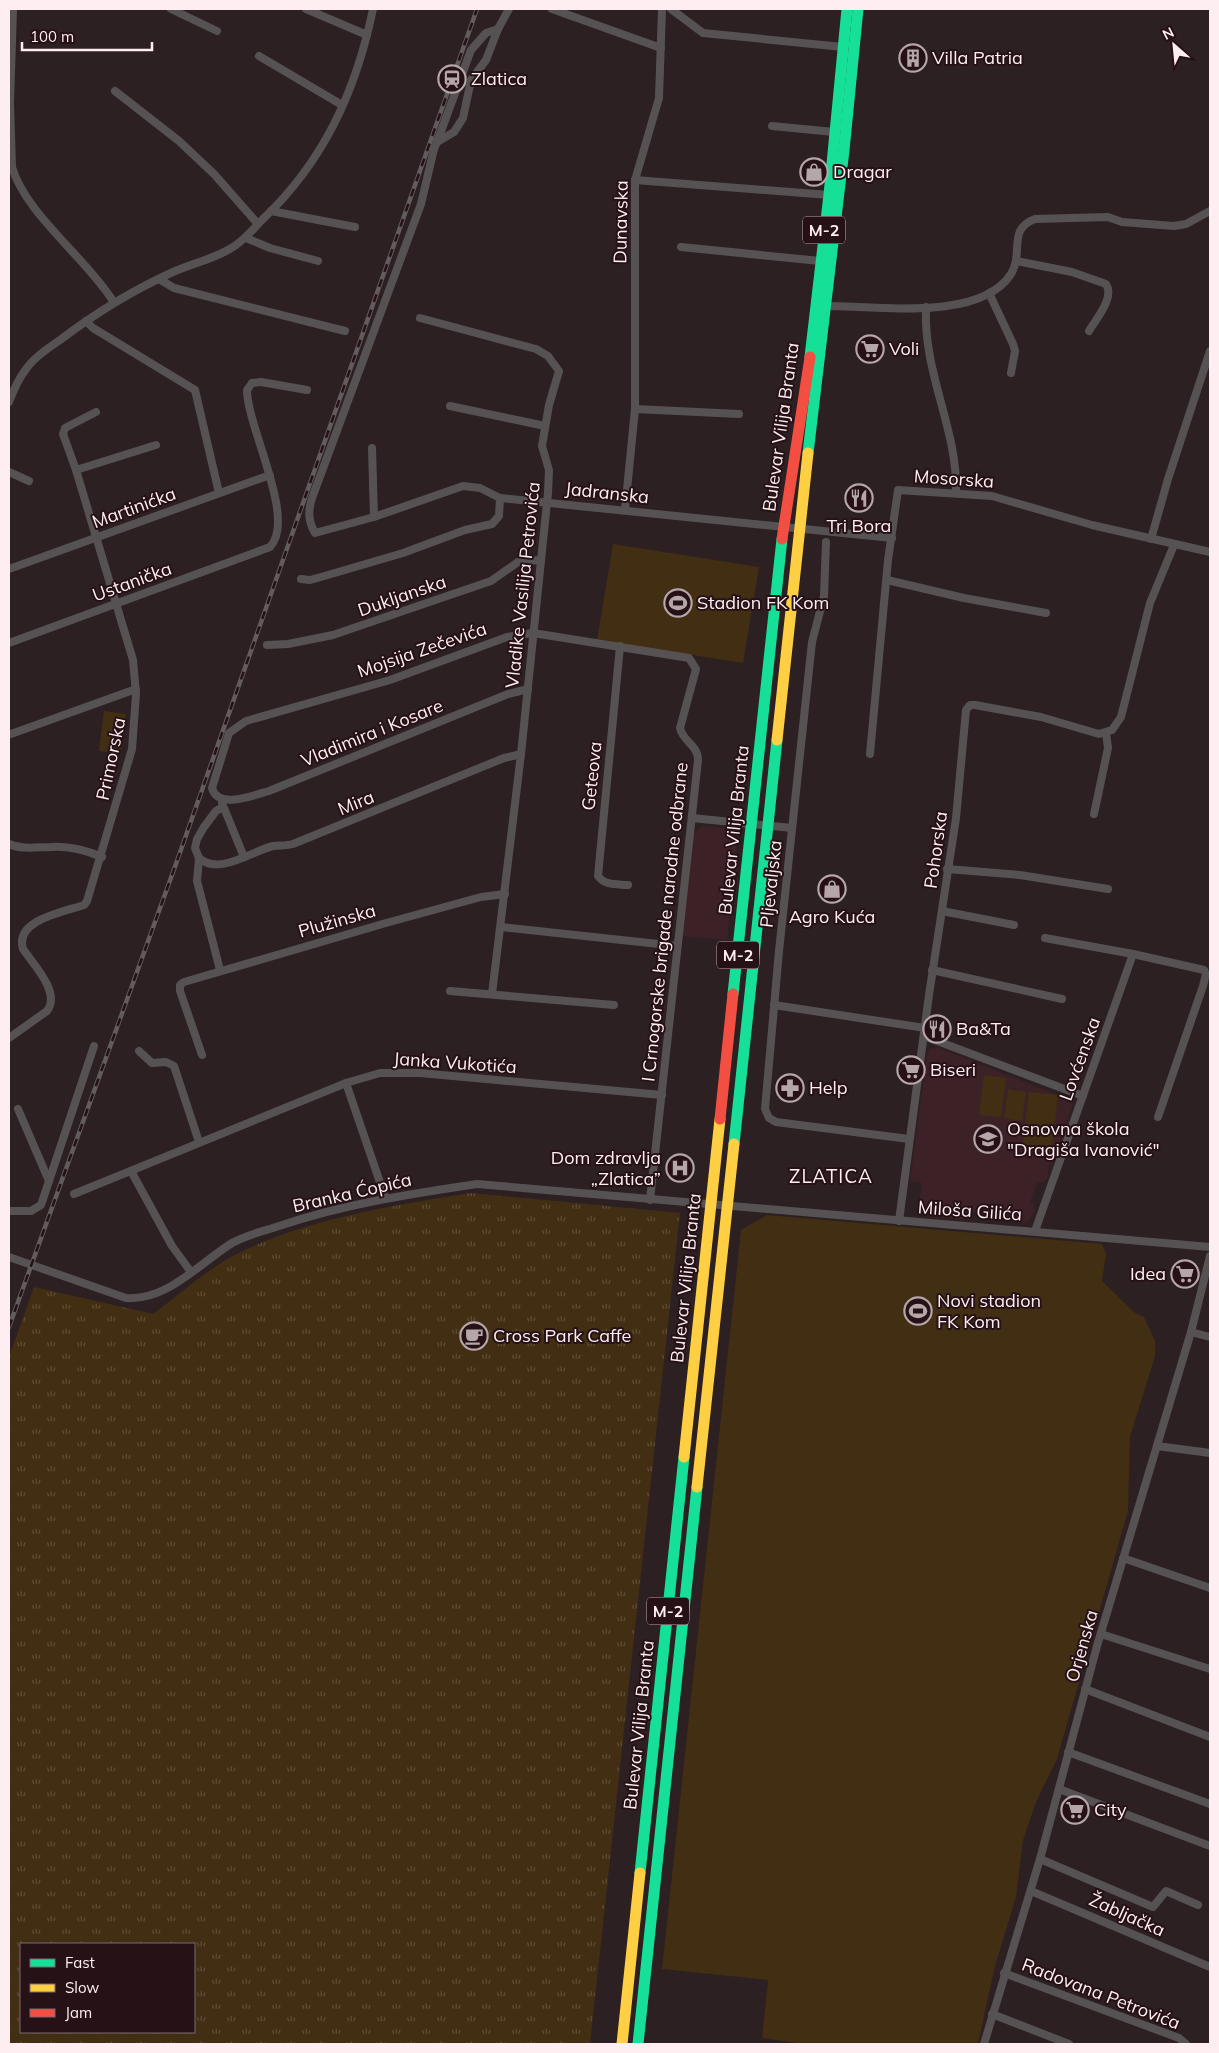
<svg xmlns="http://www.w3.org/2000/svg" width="1219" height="2053" viewBox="0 0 1219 2053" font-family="Mulish,sans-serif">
  <defs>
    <pattern id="park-tufts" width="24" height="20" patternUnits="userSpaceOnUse" patternTransform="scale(1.25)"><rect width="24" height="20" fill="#422e13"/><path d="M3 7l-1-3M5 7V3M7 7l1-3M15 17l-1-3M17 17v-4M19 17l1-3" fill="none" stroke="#5e4d36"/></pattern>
  </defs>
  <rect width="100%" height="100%" fill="#2c2022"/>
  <g fill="#3c2226">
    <polygon points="703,826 727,828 733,831 737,840 727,940 682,936 693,834"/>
    <polygon points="937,1047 1072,1101 1072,1107 1052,1164 1049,1164 1047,1178 1044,1182 1037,1183 1030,1202 1033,1203 1035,1212 1027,1223 1018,1223 1014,1215 968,1212 965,1218 961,1219 918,1215 922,1183 910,1181 927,1054 930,1049"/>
  </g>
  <g fill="#422e13">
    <polygon points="613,544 759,567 743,663 597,640"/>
    <polygon points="104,711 126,714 120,754 99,751"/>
    <polygon points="984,1075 1006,1078 1001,1117 979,1115"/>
    <polygon points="1008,1089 1026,1092 1022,1121 1004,1118"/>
    <polygon points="1029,1092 1058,1095 1051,1153 1022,1149"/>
    <polygon points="767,1215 1102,1244 1106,1254 1102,1281 1135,1313 1144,1317 1155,1341 1155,1356 1130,1437 1128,1511 1057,1759 1036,1802 1023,1840 1016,1897 995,1966 978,2044 804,2044 762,2038 768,1980 662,1969 741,1230"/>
  </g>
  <path fill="url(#park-tufts)" fill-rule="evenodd" d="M 470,1193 L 680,1213 L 590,2044 L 9,2044 L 9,1357 L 34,1287 L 153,1314 C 183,1292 210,1266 243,1251 C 311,1218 396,1205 470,1193 ZM 21,1944 L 194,1944 L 194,2032 L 21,2032 Z"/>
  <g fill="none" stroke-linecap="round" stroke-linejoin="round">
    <g stroke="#565254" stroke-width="8">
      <path d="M 13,9 L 10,103 L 12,167 C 25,213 86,258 113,301"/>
      <polyline points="171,9 217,31"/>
      <polyline points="306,9 367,35"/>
      <path d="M 509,9 L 498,29 L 486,60 L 471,80 L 463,118 L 454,132 L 437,142 L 434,149 L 421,204 L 312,498 C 308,511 308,521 315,533 L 374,517 L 463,486 L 480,488 L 500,498 L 892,538"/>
      <polyline points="552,9 661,48"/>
      <polyline points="671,9 703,33 843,47"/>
      <polyline points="259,56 342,105"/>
      <polyline points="115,91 179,141 214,174 258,224"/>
      <polyline points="772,126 834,132"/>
      <polyline points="437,142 471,50 486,33 498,29"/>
      <polyline points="635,180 829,195"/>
      <polyline points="271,211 355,227"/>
      <polyline points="246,238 270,248 318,261"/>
      <polyline points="681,247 820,261"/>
      <path d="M 1016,261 L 1072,272 L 1106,284 C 1115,298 1096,319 1089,331"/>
      <polyline points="159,279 174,288 345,331"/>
      <polyline points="989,293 1013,344 1015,351 1011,373"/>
      <path d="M 826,306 C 876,306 980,322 1011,274 C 1024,253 1007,229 1035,219 L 1108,217 L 1122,222 L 1174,226 L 1186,224 L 1210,211"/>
      <path d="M 926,307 C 923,374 958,430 956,492"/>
      <polyline points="420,318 536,349 548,356 559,371 549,405 542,446 549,470 548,493 521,754 492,994"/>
      <polyline points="86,321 93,328 195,390 219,493"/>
      <path d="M 9,402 C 13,392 17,381 24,372 C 33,358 47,349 60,340 C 97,312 131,291 173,272 C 193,263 218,258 236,245 C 246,238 254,228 263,219 C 324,161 356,91 373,9"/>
      <polyline points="450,406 545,426"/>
      <polyline points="635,409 739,414"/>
      <polyline points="372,448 374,517"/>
      <polyline points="76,470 156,445"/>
      <polyline points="9,472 29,481"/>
      <polyline points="625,510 635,409 635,180 659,98 662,9"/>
      <polyline points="1151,539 1168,479 1210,351"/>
      <polyline points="826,542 824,596 812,642 779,951 765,1109 769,1118 776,1122 909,1139"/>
      <polyline points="9,569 270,475"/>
      <polyline points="301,579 310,580 321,577 403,553 465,530 492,524 499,516 500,498"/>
      <polyline points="887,580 964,598 1046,613"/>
      <path d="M 9,643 L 270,547 C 297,519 247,427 247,390 L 252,383 L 261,382 L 307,390"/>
      <polyline points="267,645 288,644 333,635 491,581 518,562 540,560"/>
      <path d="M 620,646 L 598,876 C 605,886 617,884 628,885"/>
      <path d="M 528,689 L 508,694 L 269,791 C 254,795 218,810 212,788 L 229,733 L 246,721 L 390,680 L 507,637 L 533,633 L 689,658 L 696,669 L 680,728 C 683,742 698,745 698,760 L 650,1200"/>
      <polyline points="11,734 136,689"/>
      <polyline points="870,754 888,560 898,490 992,496 1092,525 1210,552"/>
      <polyline points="222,803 244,857"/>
      <polyline points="1094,814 1108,748 1106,733"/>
      <polyline points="692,818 792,828"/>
      <path d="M 9,844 C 22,850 38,847 52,847 C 70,846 85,850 102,857"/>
      <path d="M 199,858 C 219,876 252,851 273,846 C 280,845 286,846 293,844 L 504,758 L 521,754"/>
      <polyline points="947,869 1020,875 1108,889"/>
      <polyline points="942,911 1014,925"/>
      <polyline points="501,927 677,946"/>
      <polyline points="1045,938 1133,954 1204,970 1206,974 1203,986 1158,1117"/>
      <polyline points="220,970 197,881 199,858 195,848 197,839 204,827 216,811 223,807"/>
      <polyline points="932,970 1062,999"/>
      <polyline points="450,991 614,1005"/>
      <polyline points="774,1005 925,1028"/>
      <polyline points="924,1036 1083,1096"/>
      <path d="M 9,1038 L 47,1011 C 61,993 34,965 23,949 C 14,920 64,912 84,905 L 87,901 L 132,749 L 136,694 L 133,660 L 76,470 L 63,434 L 65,428 L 96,412"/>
      <polyline points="139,1051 152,1063 166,1062 174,1066 199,1142"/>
      <polyline points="202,1055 180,991 180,985 184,982 386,923 481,897 505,894"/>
      <polyline points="346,1083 385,1197"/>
      <polyline points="18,1109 49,1181"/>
      <polyline points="131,1171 172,1246 191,1272"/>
      <polyline points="74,1194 346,1083 380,1073 420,1073 662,1095"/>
      <polyline points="9,1211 31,1211 41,1205 94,1046"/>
      <polyline points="899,1221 929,995 956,818 966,710 970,705 975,705 1041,717 1099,734 1112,730 1121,717 1150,603 1174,545"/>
      <polyline points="1035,1231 1133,954"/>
      <path d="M 9,1257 L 126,1298 C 167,1301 200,1263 232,1243 C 246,1235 264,1231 279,1226 C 344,1204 410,1194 477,1184 L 1210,1247"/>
      <polyline points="1191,1332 1210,1337"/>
      <polyline points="1157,1446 1210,1453"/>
      <polyline points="1123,1558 1210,1588"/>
      <polyline points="1101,1634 1210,1669"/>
      <polyline points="1085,1689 1210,1737"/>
      <polyline points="1068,1752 1210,1804"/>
      <polyline points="1059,1789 1210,1846"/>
      <polyline points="1040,1859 1153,1907 1166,1891 1198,1905"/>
      <polyline points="1031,1891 1210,1967"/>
      <polyline points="1004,1973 1179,2038 1186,2044"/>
      <polyline points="992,2014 1069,2044"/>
      <polyline points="984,2044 1040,1859 1097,1646 1191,1332 1210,1256"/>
    </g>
    <g stroke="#16e098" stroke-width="11">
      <polyline points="810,357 829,195 847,9"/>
      <polyline points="808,453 844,150 858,9"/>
      <polyline points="733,994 782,539"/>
      <polyline points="734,1144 777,740"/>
      <polyline points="640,1873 684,1457"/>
      <polyline points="638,2044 697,1487"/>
    </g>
    <g stroke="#ffcf43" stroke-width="11">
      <polyline points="777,740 808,453"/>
      <polyline points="684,1457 720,1119"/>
      <polyline points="697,1487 734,1144"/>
      <polyline points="622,2044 640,1873"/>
    </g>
    <g stroke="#f24e42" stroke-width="11">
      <polyline points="782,539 810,357"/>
      <polyline points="720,1119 733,994"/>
    </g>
    <g stroke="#625c5e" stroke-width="4.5">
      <polyline id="rail" points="9,1327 177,861 477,9"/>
    </g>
    <use href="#rail" stroke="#261116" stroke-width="2.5" stroke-dasharray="8" stroke-linecap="butt"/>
  </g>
  <defs>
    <g id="building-ring" transform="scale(1.4375)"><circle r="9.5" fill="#261116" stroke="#b4a6a9" stroke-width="1.5"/><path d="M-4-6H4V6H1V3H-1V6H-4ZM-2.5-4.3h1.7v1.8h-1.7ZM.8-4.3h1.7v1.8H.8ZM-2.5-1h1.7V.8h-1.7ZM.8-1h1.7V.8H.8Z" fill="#b4a6a9"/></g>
    <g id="station-ring" transform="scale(1.4375)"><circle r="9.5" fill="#261116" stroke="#b4a6a9" stroke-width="1.5"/><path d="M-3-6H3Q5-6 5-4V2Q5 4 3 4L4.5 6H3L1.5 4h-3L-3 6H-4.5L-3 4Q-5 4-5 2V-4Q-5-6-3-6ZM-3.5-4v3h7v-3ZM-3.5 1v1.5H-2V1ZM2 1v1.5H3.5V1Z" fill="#b4a6a9"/></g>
    <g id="shop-ring" transform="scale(1.4375)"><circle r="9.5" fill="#261116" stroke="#b4a6a9" stroke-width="1.5"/><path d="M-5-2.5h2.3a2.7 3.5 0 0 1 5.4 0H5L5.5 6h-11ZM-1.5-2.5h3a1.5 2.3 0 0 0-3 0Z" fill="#b4a6a9"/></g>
    <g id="supermarket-ring" transform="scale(1.4375)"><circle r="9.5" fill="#261116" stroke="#b4a6a9" stroke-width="1.5"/><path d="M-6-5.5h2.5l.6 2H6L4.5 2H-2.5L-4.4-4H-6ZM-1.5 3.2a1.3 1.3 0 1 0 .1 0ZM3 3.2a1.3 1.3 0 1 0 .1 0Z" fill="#b4a6a9"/></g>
    <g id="restaurant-ring" transform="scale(1.4375)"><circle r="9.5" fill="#261116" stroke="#b4a6a9" stroke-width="1.5"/><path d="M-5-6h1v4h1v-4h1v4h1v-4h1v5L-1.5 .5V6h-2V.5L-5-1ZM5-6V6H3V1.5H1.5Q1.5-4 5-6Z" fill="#b4a6a9"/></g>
    <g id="stadium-ring" transform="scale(1.4375)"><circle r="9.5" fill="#261116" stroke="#b4a6a9" stroke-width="1.5"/><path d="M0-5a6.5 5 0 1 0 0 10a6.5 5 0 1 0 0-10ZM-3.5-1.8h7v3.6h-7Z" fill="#b4a6a9"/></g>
    <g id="pharmacy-ring" transform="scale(1.4375)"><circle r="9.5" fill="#261116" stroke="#b4a6a9" stroke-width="1.5"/><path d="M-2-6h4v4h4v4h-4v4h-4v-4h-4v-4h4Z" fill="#b4a6a9"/></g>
    <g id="school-ring" transform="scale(1.4375)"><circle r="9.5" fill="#261116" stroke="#b4a6a9" stroke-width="1.5"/><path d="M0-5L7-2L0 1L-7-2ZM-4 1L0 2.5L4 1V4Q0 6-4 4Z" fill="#b4a6a9"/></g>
    <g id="hospital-ring" transform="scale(1.4375)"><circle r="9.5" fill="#261116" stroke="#b4a6a9" stroke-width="1.5"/><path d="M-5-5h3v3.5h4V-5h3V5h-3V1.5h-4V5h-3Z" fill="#b4a6a9"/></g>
    <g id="cafe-ring" transform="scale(1.4375)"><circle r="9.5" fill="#261116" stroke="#b4a6a9" stroke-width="1.5"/><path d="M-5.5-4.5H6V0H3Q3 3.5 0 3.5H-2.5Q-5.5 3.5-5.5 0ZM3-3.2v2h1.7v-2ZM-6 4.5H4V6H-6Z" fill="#b4a6a9"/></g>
  </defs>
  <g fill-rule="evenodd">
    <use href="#building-ring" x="913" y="58"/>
    <use href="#station-ring" x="452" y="79"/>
    <use href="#shop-ring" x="814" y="172"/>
    <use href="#supermarket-ring" x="870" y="349"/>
    <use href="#restaurant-ring" x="859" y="498"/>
    <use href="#stadium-ring" x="678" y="603"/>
    <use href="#shop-ring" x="832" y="889"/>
    <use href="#restaurant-ring" x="937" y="1029"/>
    <use href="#supermarket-ring" x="911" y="1070"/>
    <use href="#pharmacy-ring" x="790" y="1088"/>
    <use href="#school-ring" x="988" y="1139"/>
    <use href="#hospital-ring" x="680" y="1168"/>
    <use href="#supermarket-ring" x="1185" y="1274"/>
    <use href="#stadium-ring" x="918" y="1311"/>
    <use href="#cafe-ring" x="474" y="1336"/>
    <use href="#supermarket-ring" x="1075" y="1810"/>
  </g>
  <g text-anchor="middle" stroke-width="4" stroke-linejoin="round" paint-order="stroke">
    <g fill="#261116" stroke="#bdacaf" stroke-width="1">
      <rect x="803" y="216.5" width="42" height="27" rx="4"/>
      <rect x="717" y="941.5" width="42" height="27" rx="4"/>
      <rect x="647" y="1597.5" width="42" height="27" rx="4"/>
    </g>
    <g font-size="16" font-weight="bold" fill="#feeef1">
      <text x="824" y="236">M-2</text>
      <text x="738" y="961">M-2</text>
      <text x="668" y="1617">M-2</text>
    </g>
    <g font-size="18" fill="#feeef1" stroke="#261116" text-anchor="start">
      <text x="932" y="64">Villa Patria</text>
      <text x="471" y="85">Zlatica</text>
      <text x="833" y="178">Dragar</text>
      <text x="889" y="355">Voli</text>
      <text x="859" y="532" text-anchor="middle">Tri Bora</text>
      <text x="697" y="609">Stadion FK Kom</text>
      <text x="832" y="923" text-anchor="middle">Agro Kuća</text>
      <text x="956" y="1035">Ba&amp;Ta</text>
      <text x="930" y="1076">Biseri</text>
      <text x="809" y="1094">Help</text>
      <text x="1007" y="1135">Osnovna škola<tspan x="1007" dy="21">"Dragiša Ivanović"</tspan></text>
      <text x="661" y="1164" text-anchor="end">Dom zdravlja<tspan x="661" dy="21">„Zlatica”</tspan></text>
      <text x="1166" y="1280" text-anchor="end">Idea</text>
      <text x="937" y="1307">Novi stadion<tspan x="937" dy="21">FK Kom</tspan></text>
      <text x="493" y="1342">Cross Park Caffe</text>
      <text x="1094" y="1816">City</text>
    </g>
    <g font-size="18" fill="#feeef1" stroke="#261116">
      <text transform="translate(621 222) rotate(-89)" y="6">Dunavska</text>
      <text transform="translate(781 427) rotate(-82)" y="6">Bulevar Vilija Branta</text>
      <text transform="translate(954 479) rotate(4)" y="6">Mosorska</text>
      <text transform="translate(607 493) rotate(6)" y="6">Jadranska</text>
      <text transform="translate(134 508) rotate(-20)" y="6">Martinićka</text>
      <text transform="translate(132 582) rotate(-20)" y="6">Ustanička</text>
      <text transform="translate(523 585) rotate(-84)" y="6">Vladike Vasilija Petrovića</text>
      <text transform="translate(402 596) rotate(-19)" y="6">Dukljanska</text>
      <text transform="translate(422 650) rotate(-19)" y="6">Mojsija Zečevića</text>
      <text transform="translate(372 733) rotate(-22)" y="6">Vladimira i Kosare</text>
      <text transform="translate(111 759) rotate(-78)" y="6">Primorska</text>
      <text transform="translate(592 776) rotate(-84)" y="6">Geteova</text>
      <text transform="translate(356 803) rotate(-22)" y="6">Mira</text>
      <text transform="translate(734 830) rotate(-84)" y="6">Bulevar Vilija Branta</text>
      <text transform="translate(936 850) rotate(-82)" y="6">Pohorska</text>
      <text transform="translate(771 884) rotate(-84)" y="6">Pljevaljska</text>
      <text transform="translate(337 921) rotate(-16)" y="6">Plužinska</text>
      <text transform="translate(665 922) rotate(-84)" y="6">I Crnogorske brigade narodne odbrane</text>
      <text transform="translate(1080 1059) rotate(-70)" y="6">Lovćenska</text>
      <text transform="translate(455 1063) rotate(4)" y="6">Janka Vukotića</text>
      <text transform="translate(352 1193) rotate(-13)" y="6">Branka Ćopića</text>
      <text transform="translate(970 1211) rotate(4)" y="6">Miloša Gilića</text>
      <text transform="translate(686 1278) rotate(-84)" y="6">Bulevar Vilija Branta</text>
      <text transform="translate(1082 1646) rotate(-74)" y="6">Orjenska</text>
      <text transform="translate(639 1725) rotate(-84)" y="6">Bulevar Vilija Branta</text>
      <text transform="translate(1127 1915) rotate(24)" y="6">Žabljačka</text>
      <text transform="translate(1101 1994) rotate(21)" y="6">Radovana Petrovića</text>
    </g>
    <g font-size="19" letter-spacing="1" fill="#feeef1" stroke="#261116">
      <text x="831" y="1183">ZLATICA</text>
    </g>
  </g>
  <rect width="1219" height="2053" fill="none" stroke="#feeef1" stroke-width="20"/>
  <rect x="20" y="1943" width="175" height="90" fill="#261116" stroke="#7c696e"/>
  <rect x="30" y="1959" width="25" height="8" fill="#16e098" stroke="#7c696e"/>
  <text x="65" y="1968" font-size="15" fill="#feeef1">Fast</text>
  <rect x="30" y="1984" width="25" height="8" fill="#ffcf43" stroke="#7c696e"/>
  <text x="65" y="1993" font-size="15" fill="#feeef1">Slow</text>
  <rect x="30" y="2009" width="25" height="8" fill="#f24e42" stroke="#7c696e"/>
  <text x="65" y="2018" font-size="15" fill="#feeef1">Jam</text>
  <g transform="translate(1174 45) rotate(333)" stroke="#261116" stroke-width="4" paint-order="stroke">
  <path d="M0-4L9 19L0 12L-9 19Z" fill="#feeef1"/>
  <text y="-8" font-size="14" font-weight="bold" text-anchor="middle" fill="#feeef1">N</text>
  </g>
  <path d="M22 42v8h130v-8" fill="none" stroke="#feeef1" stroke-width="2.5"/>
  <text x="30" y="42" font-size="15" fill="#feeef1" stroke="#261116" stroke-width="4" paint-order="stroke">100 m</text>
</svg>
